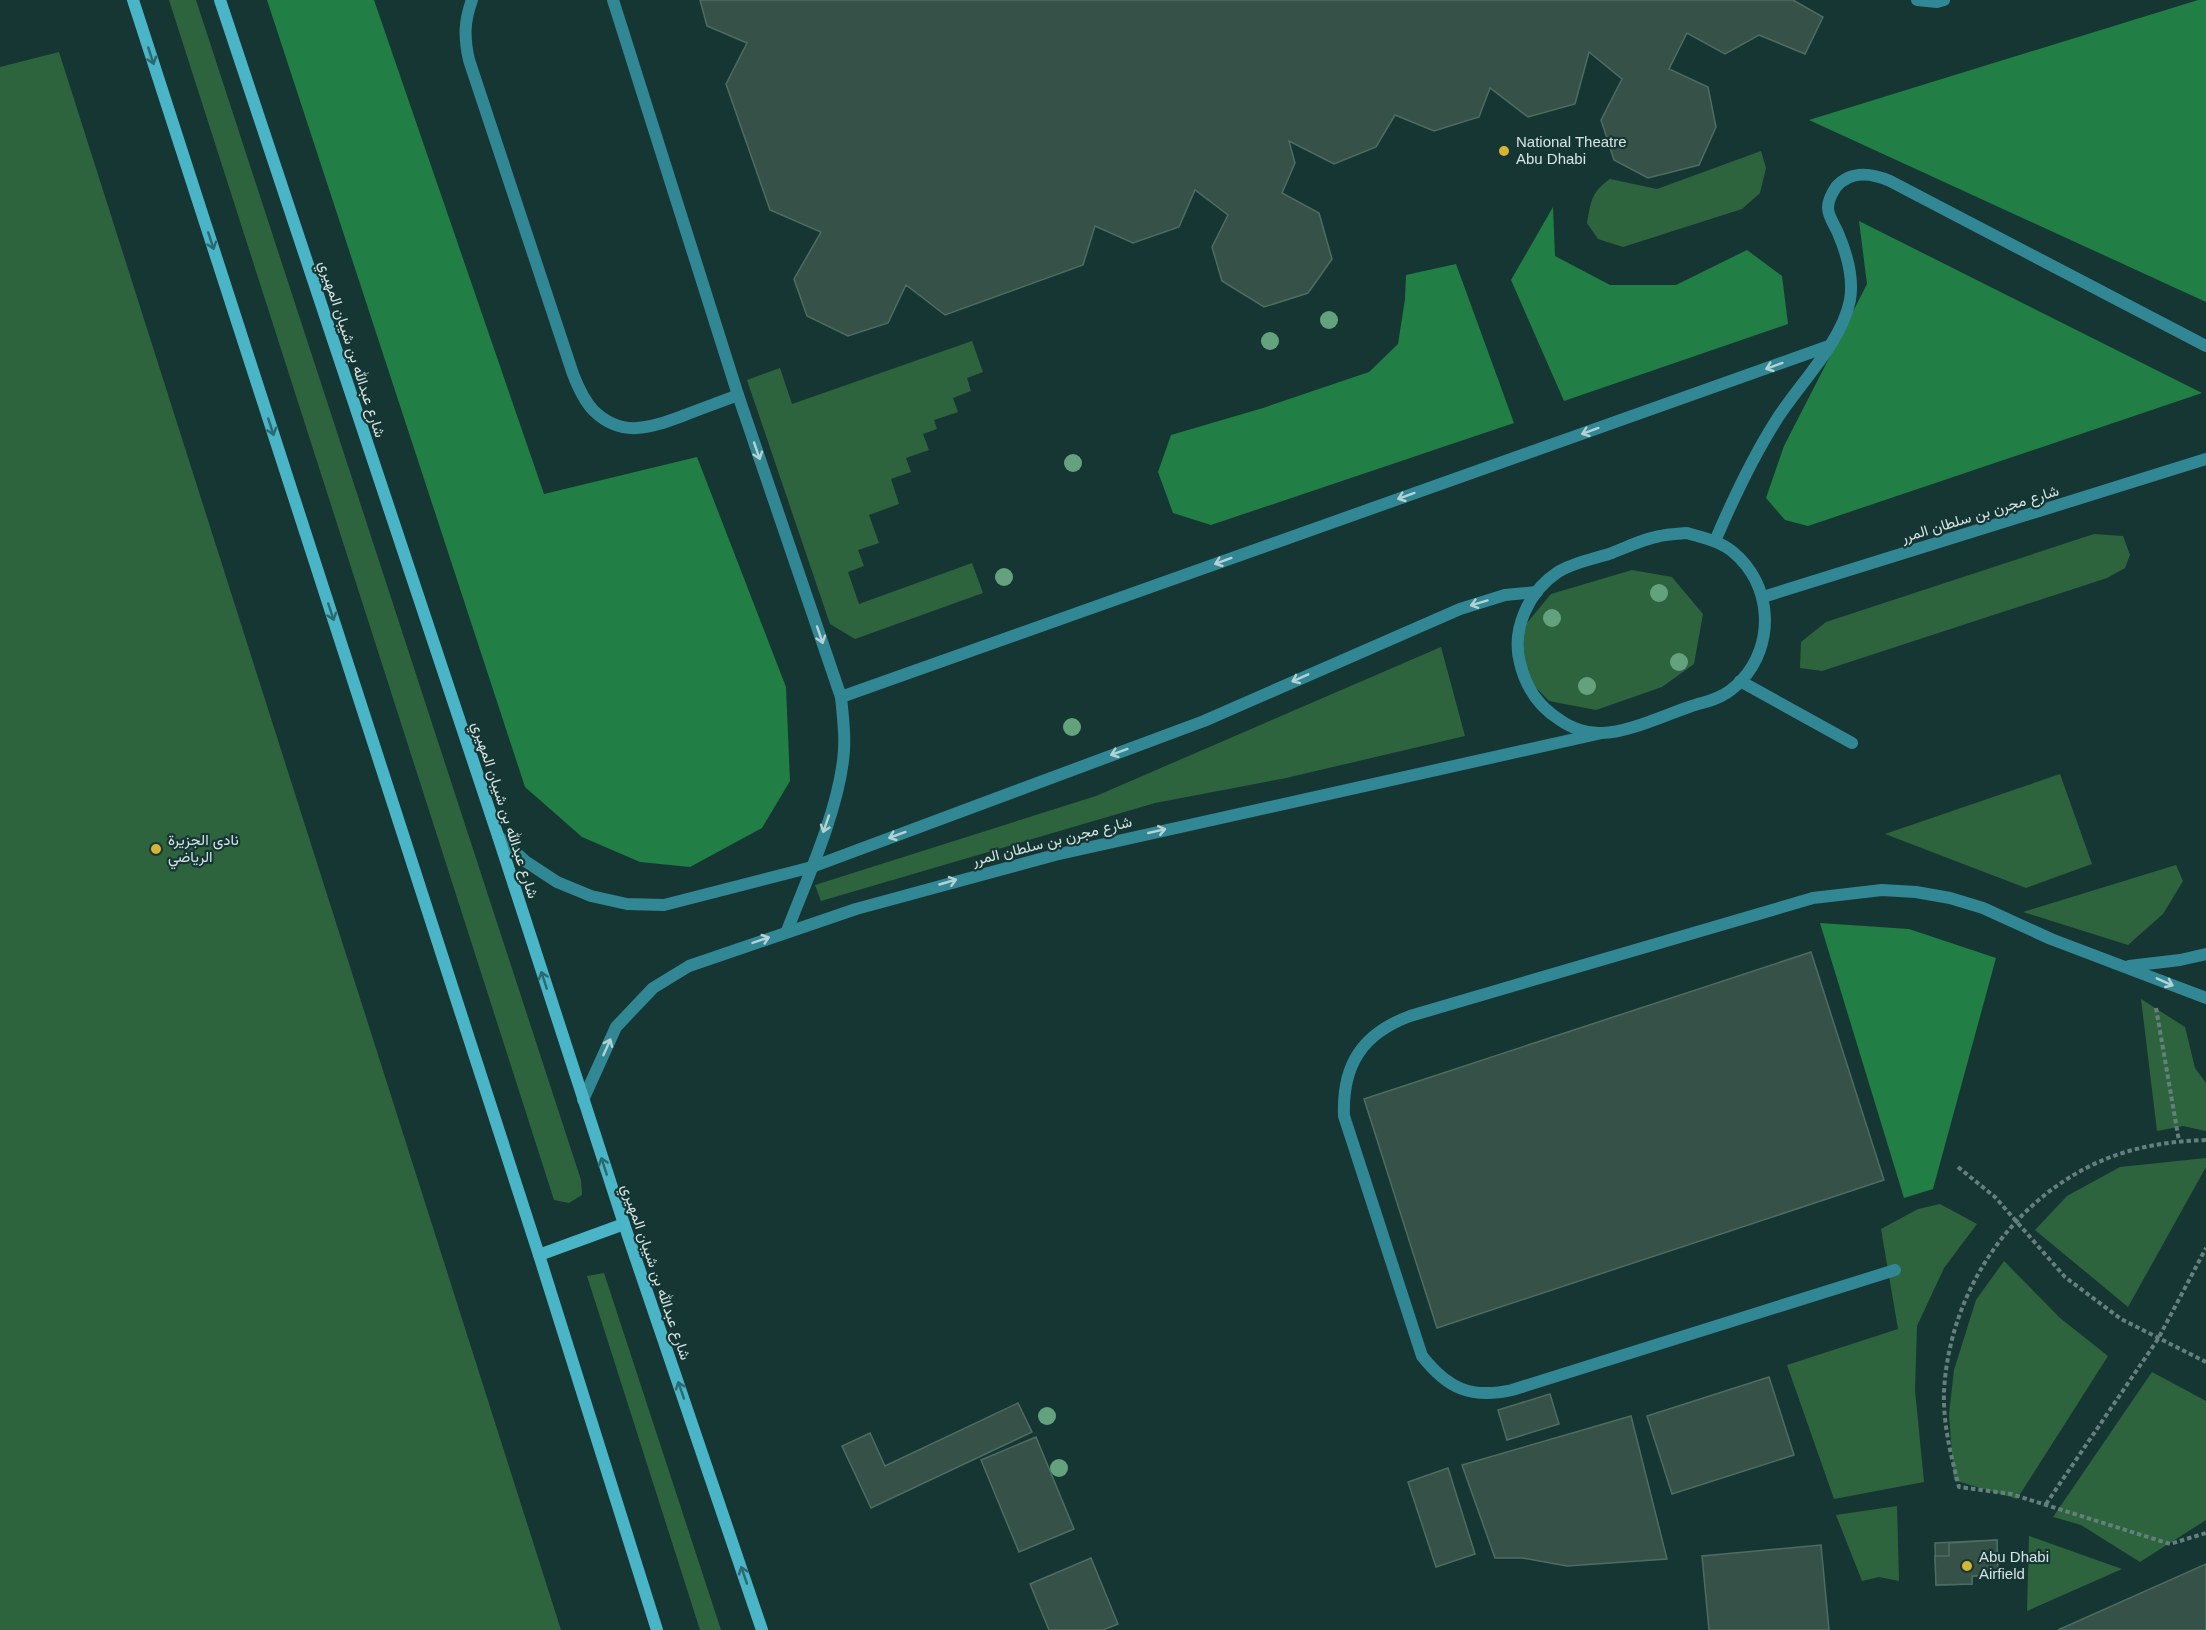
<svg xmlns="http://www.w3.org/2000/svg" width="2206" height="1630" viewBox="0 0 2206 1630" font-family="Arial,Vazirmatn,sans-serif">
  <rect width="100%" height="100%" fill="#163634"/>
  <g fill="#2d643e">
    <polygon points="169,0 196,0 581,1180 582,1195 569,1203 554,1200"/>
    <polygon points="59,52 561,1630 0,1630 0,67"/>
    <path d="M 1761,151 L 1766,168 L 1760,193 L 1742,209 L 1623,247 L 1598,239 L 1587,223 C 1591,202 1591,192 1610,179 L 1657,189 Z"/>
    <polygon points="972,341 983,372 967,378 971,391 953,398 958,412 934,420 937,429 923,434 929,450 906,458 911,472 891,479 899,504 869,515 879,543 858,550 864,566 848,572 859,604 972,563 983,593 855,639 830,624 747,380 780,368 792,404"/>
    <polygon points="2094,534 2123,536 2130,555 2125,568 2107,578 1822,671 1800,668 1801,642 1826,622"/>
    <polygon points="1632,570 1672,577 1703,614 1694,664 1662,687 1596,710 1549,701 1522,673 1522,629 1551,594"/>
    <polygon points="1441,647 1465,736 1286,778 1155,803 821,901 815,885 1096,796"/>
    <polygon points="2060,774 2092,864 2026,888 1885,834"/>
    <polygon points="2176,865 2183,881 2163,914 2128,945 2023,912"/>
    <polygon points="2141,999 2185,1027 2195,1068 2206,1083 2206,1131 2183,1126 2157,1131"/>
    <polygon points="2206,1158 2206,1167 2128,1307 2035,1230 2067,1196 2120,1167"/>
    <polygon points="1940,1204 1977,1224 1944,1268 1917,1326 1915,1390 1924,1482 1834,1499 1787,1365 1898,1329 1881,1229 1918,1209"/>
    <polygon points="2004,1261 2060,1318 2108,1356 2017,1499 1954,1480 1949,1414 1954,1370 1976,1300"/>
    <polygon points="604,1273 721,1630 700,1630 587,1276"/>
    <polygon points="2152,1372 2206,1401 2206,1520 2140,1562 2081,1525 2053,1517"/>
    <polygon points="1897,1506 1899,1581 1879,1577 1862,1581 1836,1515"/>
    <polygon points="2029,1536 2122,1569 2027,1611"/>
  </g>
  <g fill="#217e44">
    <polygon points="267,0 374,0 544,494 697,457 786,687 790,781 762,828 690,867 640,862 582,837 525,787"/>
    <polygon points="2198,0 2206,0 2206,302 1809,120"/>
    <polygon points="1553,207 1555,256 1610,285 1676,285 1747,250 1782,276 1788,324 1564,401 1511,280"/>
    <polygon points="1859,221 2202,393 1808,526 1785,520 1766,498 1784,446 1867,284"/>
    <polygon points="1456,264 1514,423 1211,525 1173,513 1158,472 1171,435 1263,408 1369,372 1398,344 1405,299 1406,275"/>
    <polygon points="1820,923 1909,929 1996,958 1933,1189 1904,1198"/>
  </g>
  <g fill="#365248" stroke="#4f6c61" stroke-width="1.5">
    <polygon points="700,0 1793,0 1823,17 1805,54 1759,35 1725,54 1687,33 1669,69 1708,87 1716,127 1699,165 1648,178 1614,160 1601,120 1622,79 1589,52 1575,104 1528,117 1490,88 1479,117 1434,131 1395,115 1376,147 1334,164 1289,141 1295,163 1282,193 1319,213 1332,259 1308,293 1264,307 1222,281 1212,247 1228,215 1195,190 1179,227 1133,243 1095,226 1083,265 945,315 906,285 888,323 848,336 807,316 794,279 821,232 770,210 726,84 747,43 707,26"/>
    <polygon points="1811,952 1884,1180 1437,1328 1364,1099"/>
    <polygon points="1769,1377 1794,1455 1672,1494 1647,1416"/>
    <polygon points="1550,1394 1559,1424 1507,1440 1498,1410"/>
    <polygon points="1018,1403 1032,1432 871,1508 842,1446 870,1433 885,1466"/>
    <polygon points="1631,1416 1667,1559 1567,1566 1522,1558 1495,1558 1462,1465"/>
    <polygon points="1036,1437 1074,1529 1019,1552 981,1460"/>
    <polygon points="1448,1468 1475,1554 1436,1567 1408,1482"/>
    <polygon points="1997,1540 1998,1575 1972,1576 1972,1584 1936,1585 1935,1543"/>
    <polygon points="1997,1540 1998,1575 1972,1576 1972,1584 1936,1585 1935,1556 1949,1556 1949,1543"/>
    <polygon points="1821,1545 1829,1630 1709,1630 1702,1556"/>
    <polygon points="1091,1558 1118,1624 1103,1630 1049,1630 1030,1584"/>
    <polygon points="2206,1564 2206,1630 2058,1630"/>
  </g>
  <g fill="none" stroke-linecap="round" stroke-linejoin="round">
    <g stroke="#657f7d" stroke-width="4" stroke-dasharray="4.5 3" stroke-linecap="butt">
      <polyline points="2156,1008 2179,1141"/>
      <path d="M 2206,1140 C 2172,1141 2139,1146 2108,1158 C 2013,1196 1949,1291 1944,1392 C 1943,1424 1951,1456 1959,1487 L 2011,1494 L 2170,1544 L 2206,1533"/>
      <polyline points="1958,1167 1995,1197 2065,1277 2121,1319 2206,1362"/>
      <polyline points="2046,1504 2158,1339 2206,1248"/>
    </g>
    <g stroke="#328795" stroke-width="12">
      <path d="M 472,0 C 464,21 464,38 469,60 L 573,374 C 578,387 584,401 594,411 C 623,439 652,427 685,415 C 703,408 720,402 738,395"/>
      <path d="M 613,0 L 738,395 L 841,697 C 843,718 846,740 843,761 C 836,816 807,879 787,931"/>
      <polyline points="1917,0 1937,2 1944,0"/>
      <path d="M 1715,541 C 1733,499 1752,458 1777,419 C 1800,383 1842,342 1850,300 C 1854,277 1847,254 1838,233 C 1835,226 1828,216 1828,208 C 1828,201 1832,193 1836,187 C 1851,170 1871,173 1890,181 L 2206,346"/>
      <polyline points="1740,681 1852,743"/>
      <polyline points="841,697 1829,346"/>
      <polyline points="2129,966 2180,960 2206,954"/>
      <path d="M 1895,1270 L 1512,1390 C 1471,1399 1448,1389 1422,1356 L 1344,1116 C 1342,1065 1362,1034 1410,1016 L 1813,898 L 1882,890 L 1916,892 L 1950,898 L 1983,908 L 2051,939 L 2206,998"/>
    </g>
    <g stroke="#328795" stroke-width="12">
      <path d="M 1687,533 C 1703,538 1720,541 1733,552 C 1772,584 1776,644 1741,681 C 1736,686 1729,692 1723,695 C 1713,701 1700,703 1689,707 C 1665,715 1627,733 1602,733 C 1588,734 1571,728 1560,720 C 1538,706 1526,688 1520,663 C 1511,629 1529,591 1558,572 C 1572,563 1593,559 1609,554 C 1625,548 1643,539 1660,536 C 1669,534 1678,534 1687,533 Z"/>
      <polyline points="1763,597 2206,459"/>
      <polyline points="498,836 525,861 557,882 591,896 627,904 664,905 812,867 1204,721 1460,609 1505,595 1537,592"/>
      <polyline points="583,1100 616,1027 653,988 689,966 856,909 1055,855 1602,733"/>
    </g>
    <g stroke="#4ab5c7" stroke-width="12">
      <polyline points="133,0 539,1255 657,1630"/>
      <polyline points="220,0 498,836 624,1224 762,1630"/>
      <polyline points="539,1255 624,1224"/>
    </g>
  </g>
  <g fill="#64a27e">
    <circle cx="1329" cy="320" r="9"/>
    <circle cx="1270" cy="341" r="9"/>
    <circle cx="1073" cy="463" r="9"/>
    <circle cx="1004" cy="577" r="9"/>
    <circle cx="1659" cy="593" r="9"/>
    <circle cx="1552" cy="618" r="9"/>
    <circle cx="1679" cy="662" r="9"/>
    <circle cx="1587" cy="686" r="9"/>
    <circle cx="1072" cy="727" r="9"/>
    <circle cx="1047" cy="1416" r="9"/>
    <circle cx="1059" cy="1468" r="9"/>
  </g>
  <defs><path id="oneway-shaft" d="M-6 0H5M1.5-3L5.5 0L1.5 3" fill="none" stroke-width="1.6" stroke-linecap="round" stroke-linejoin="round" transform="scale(1.5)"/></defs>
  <g stroke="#2b696f">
    <use href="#oneway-shaft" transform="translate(151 56) rotate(72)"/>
    <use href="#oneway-shaft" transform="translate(211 241) rotate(72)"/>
    <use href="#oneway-shaft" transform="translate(271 427) rotate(72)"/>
    <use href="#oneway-shaft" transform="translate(331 612) rotate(72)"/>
    <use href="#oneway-shaft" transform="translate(544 980) rotate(-108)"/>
    <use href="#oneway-shaft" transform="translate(604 1166) rotate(-108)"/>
    <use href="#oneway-shaft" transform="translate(681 1390) rotate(-109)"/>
    <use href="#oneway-shaft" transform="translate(744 1575) rotate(-109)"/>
  </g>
  <g stroke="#b4d2d4">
    <use href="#oneway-shaft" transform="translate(1774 366) rotate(160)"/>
    <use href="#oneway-shaft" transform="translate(1590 431) rotate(160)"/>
    <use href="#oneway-shaft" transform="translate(757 451) rotate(71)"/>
    <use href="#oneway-shaft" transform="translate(1406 496) rotate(160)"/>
    <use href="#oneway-shaft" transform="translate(1223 561) rotate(160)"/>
    <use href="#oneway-shaft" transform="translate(1479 603) rotate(163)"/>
    <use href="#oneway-shaft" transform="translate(820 635) rotate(71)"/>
    <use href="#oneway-shaft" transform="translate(1300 678) rotate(156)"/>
    <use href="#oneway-shaft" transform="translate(1119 752) rotate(160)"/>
    <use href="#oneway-shaft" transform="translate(826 824) rotate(109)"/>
    <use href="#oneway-shaft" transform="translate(1157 831) rotate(-13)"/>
    <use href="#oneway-shaft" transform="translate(897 835) rotate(160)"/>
    <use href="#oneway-shaft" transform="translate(948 882) rotate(-16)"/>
    <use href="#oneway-shaft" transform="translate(761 940) rotate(-19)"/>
    <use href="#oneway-shaft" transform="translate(2165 982) rotate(24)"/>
    <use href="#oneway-shaft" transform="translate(607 1047) rotate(-66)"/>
  </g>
  <g fill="#d7b434" stroke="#163634" stroke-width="2">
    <circle cx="1504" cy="151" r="6"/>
    <circle cx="156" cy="849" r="6"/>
    <circle cx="1967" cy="1566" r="6"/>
  </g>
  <g text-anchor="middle" stroke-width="4.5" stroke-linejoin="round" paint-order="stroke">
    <g font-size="15" fill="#d4e5e4" stroke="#163634" text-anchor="start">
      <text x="1516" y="147">National Theatre<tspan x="1516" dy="17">Abu Dhabi</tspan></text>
      <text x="168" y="845">نادى الجزيرة<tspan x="168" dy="17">الرياضي</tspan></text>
      <text x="1979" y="1562">Abu Dhabi<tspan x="1979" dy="17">Airfield</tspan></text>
    </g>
    <g font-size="15" fill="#d4e5e4" stroke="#163634">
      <text transform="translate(352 349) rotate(72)" y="5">شارع عبدالله بن شيبان المهيري</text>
      <text transform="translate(1980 514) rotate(-17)" y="5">شارع مجرن بن سلطان المرر</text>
      <text transform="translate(505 810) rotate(72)" y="5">شارع عبدالله بن شيبان المهيري</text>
      <text transform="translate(1052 841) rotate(-14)" y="5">شارع مجرن بن سلطان المرر</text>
      <text transform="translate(656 1272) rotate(71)" y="5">شارع عبدالله بن شيبان المهيري</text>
    </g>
  </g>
</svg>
